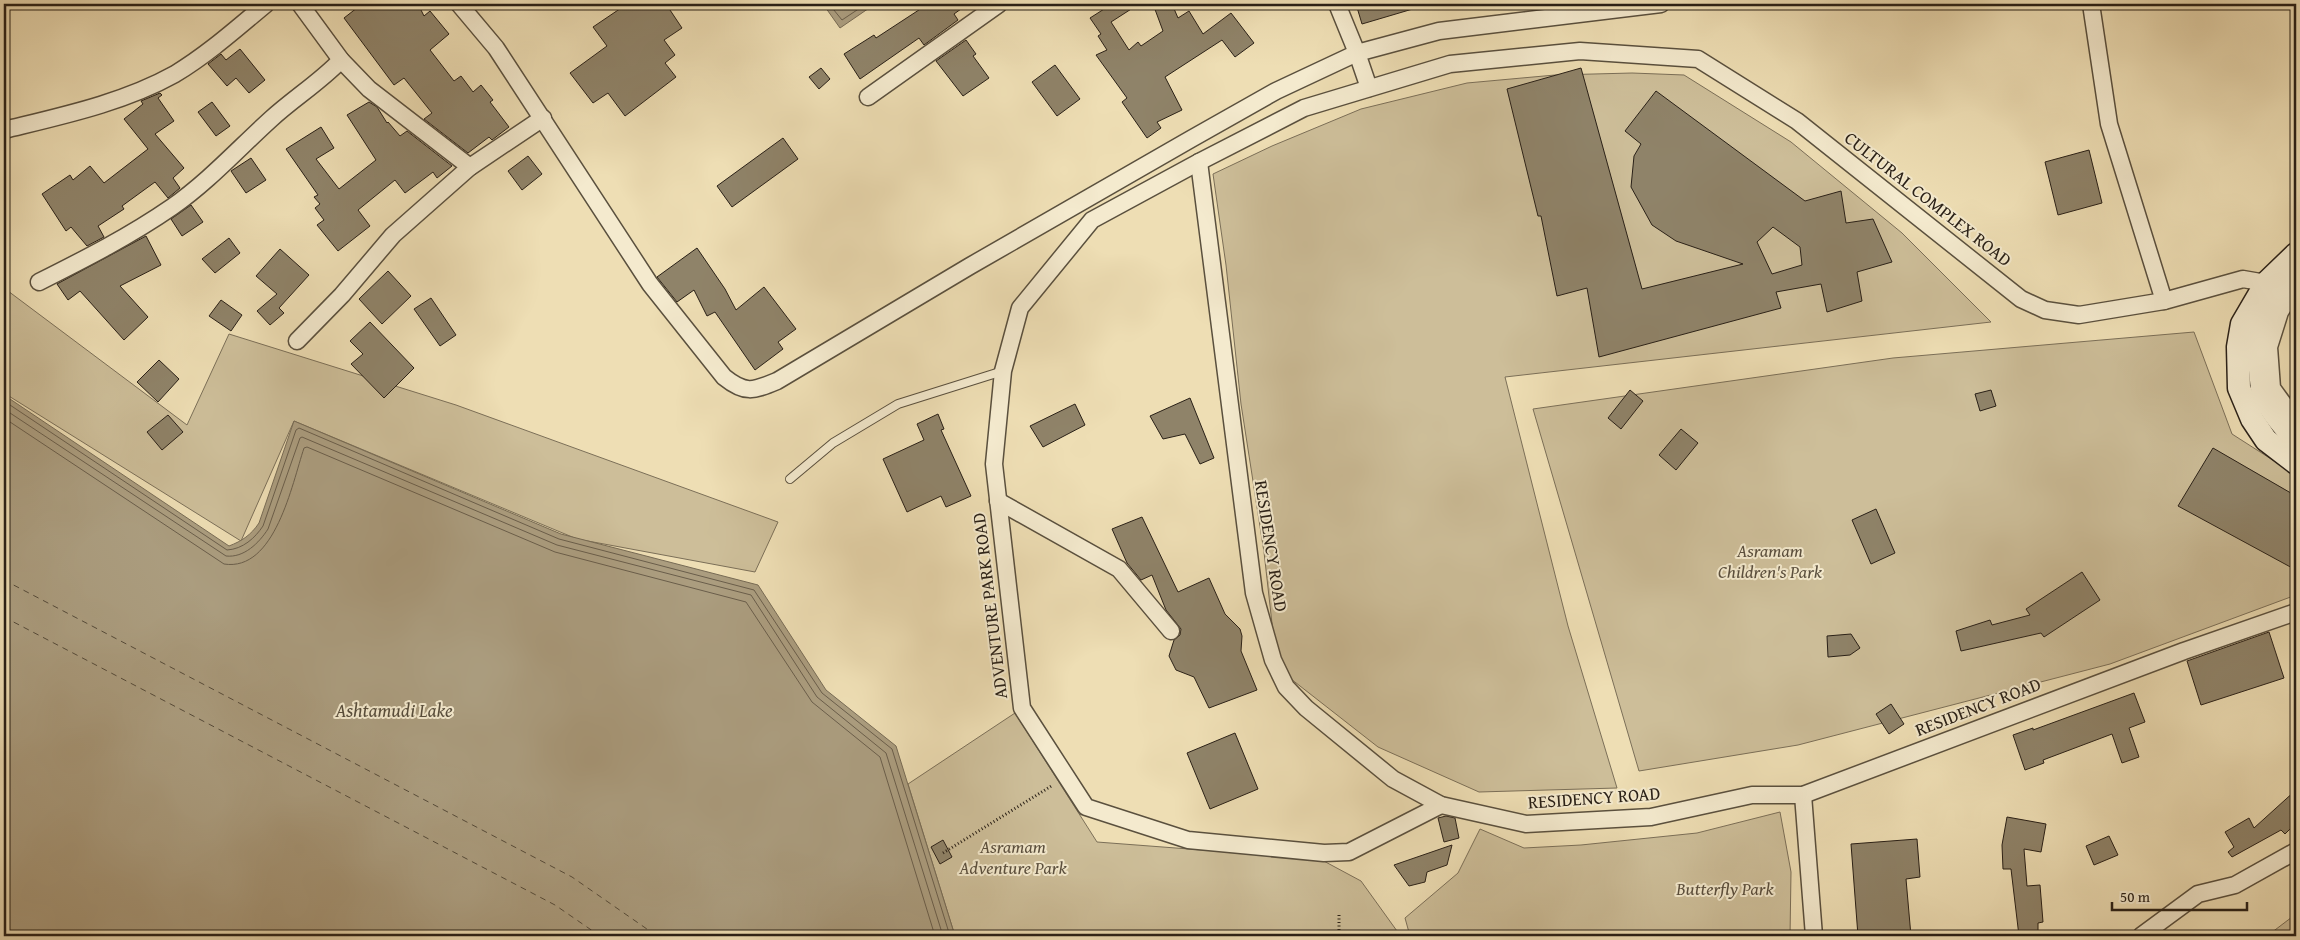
<svg xmlns="http://www.w3.org/2000/svg" width="2300" height="940" viewBox="0 0 2300 940" font-family="'Gentium Book Plus',serif">
  <rect width="100%" height="100%" fill="#eedeb4"/>
  <filter id="stains"><feTurbulence type="fractalNoise" baseFrequency=".004" numOctaves="4"/><feColorMatrix values="0 0 0 0 .2 0 0 0 0 .09 0 0 0 0 .02 0 0 0 .5 -.17"/></filter>
  <radialGradient id="worn" r=".72"><stop offset=".6" stop-color="#630" stop-opacity="0"/><stop offset="1" stop-color="#630" stop-opacity=".3"/></radialGradient>
  <g fill="#cdbe99" stroke="#7b6f58">
    <polygon points="1632,73 1684,75 1791,142 1902,233 1991,322 1505,377 1568,626 1617,788 1479,792 1378,747 1277,668 1264,552 1241,404 1226,265 1213,174 1272,146 1361,109 1467,83 1555,75"/>
    <polygon points="4,288 187,425 229,334 456,405 778,522 755,572 577,539 294,421 241,541 4,393"/>
    <polygon points="2194,332 2232,434 2296,475 2296,595 2110,664 1798,745 1639,771 1533,409 1893,358"/>
    <polygon points="1015,713 1097,842 1320,859 1361,881 1397,931 1398,936 955,936 908,784"/>
    <polygon points="1780,812 1791,872 1790,936 1410,936 1405,918 1458,873 1480,829 1524,848 1581,845 1697,833"/>
    <polygon points="2296,914 2296,936 2267,936"/>
  </g>
  <g fill="#ab9d7f" stroke="#776b55">
    <polygon points="823,4 875,4 840,28"/>
    <path d="M 4,395 L 229,546 C 242,541 251,535 259,523 L 294,421 L 561,534 L 758,585 L 826,690 L 896,746 L 955,936 L 4,936 Z"/>
  </g>
  <g fill="none" stroke-linecap="round" stroke-linejoin="round">
    <g stroke="#6a5e4b" stroke-width="1">
      <polyline points="829,4 842,20 866,4"/>
      <path d="M 4,401 L 227,550 C 243,549 255,538 263,526 L 296,430 L 299,428 L 559,539 L 754,590 L 822,693 L 892,749 L 950,936"/>
      <path d="M 4,409 L 226,556 C 244,558 259,543 268,529 L 300,438 L 302,437 L 557,545 L 751,595 L 817,697 L 886,753 L 943,936"/>
      <path d="M 4,418 L 224,564 C 275,572 292,484 304,448 L 307,447 L 555,552 L 746,602 L 812,702 L 880,757 L 935,936"/>
    </g>
    <g stroke="#564c3b" stroke-width="1" stroke-dasharray="6 5" stroke-linecap="butt">
      <polyline points="4,580 572,877 657,936"/>
      <polyline points="4,617 555,905 600,936"/>
    </g>
  </g>
  <g fill="#8f8369" stroke="#292017" fill-rule="evenodd">
    <polygon points="362,4 418,4 424,16 430,11 449,34 430,50 454,81 461,76 473,92 481,85 493,100 490,102 509,127 492,140 489,137 468,153 424,119 432,113 404,78 394,85 344,18"/>
    <polygon points="627,4 666,4 682,28 664,40 675,55 665,63 676,77 625,116 608,93 593,103 570,73 607,46 593,27"/>
    <polygon points="928,4 968,4 954,14 958,20 924,45 919,38 860,79 844,54 874,35 876,38"/>
    <polygon points="1112,4 1139,4 1111,22 1129,50 1138,42 1141,46 1163,31 1153,4 1172,4 1178,18 1189,11 1203,34 1231,13 1254,43 1235,57 1222,40 1165,77 1182,110 1157,122 1161,128 1147,138 1122,102 1127,98 1096,55 1107,50 1098,36 1101,34 1090,18"/>
    <polygon points="1356,4 1416,4 1416,8 1362,24"/>
    <polygon points="966,40 976,54 973,56 989,78 963,96 936,61"/>
    <polygon points="240,49 265,80 249,93 236,78 227,86 208,64 221,54 226,60"/>
    <polygon points="1055,65 1080,99 1057,116 1032,82"/>
    <polygon points="821,68 830,79 819,89 809,77"/>
    <path d="M 1581,68 L 1642,289 L 1743,264 L 1676,241 L 1652,225 L 1631,187 L 1634,156 L 1641,144 L 1625,131 L 1656,91 L 1805,201 L 1841,191 L 1846,223 L 1873,219 L 1892,262 L 1857,272 L 1862,301 L 1827,312 L 1821,284 L 1776,292 L 1781,308 L 1599,357 L 1587,288 L 1557,296 L 1541,216 L 1538,216 L 1507,89 ZM 1773,227 L 1800,247 L 1802,265 L 1772,274 L 1757,242 Z"/>
    <polygon points="160,93 162,95 158,98 174,121 155,134 184,168 173,178 180,188 168,198 155,182 122,206 124,209 98,226 104,237 87,246 71,227 66,231 42,194 70,175 73,180 90,166 104,183 148,149 124,119 143,104 141,101"/>
    <polygon points="212,102 230,126 216,136 198,112"/>
    <polygon points="369,102 377,107 387,123 388,122 400,136 407,131 452,166 437,178 433,172 405,193 395,180 358,210 370,226 338,251 317,225 324,220 315,208 320,204 314,197 318,195 286,149 321,127 334,148 316,159 339,189 376,160 347,115"/>
    <polygon points="783,138 798,159 732,207 717,186"/>
    <polygon points="2089,150 2102,203 2058,215 2045,162"/>
    <polygon points="528,156 542,174 522,190 508,171"/>
    <polygon points="251,158 266,180 246,193 231,171"/>
    <polygon points="191,205 203,222 182,236 171,219"/>
    <polygon points="146,236 161,265 120,286 148,317 124,340 80,291 68,300 57,284"/>
    <polygon points="229,238 240,253 215,273 202,259"/>
    <polygon points="697,248 725,289 736,310 764,287 796,329 778,342 783,349 755,370 715,312 707,316 694,290 677,302 657,277"/>
    <polygon points="280,249 309,275 279,308 284,313 270,325 257,311 277,294 256,276"/>
    <polygon points="388,271 411,296 382,324 359,299"/>
    <polygon points="431,298 456,335 440,346 414,309"/>
    <polygon points="221,300 242,315 231,331 209,316"/>
    <polygon points="370,322 414,368 384,398 351,364 363,354 350,341"/>
    <polygon points="159,360 179,379 158,402 137,382"/>
    <polygon points="1630,390 1643,401 1621,429 1608,418"/>
    <polygon points="1991,390 1996,406 1980,411 1975,394"/>
    <polygon points="1190,398 1214,458 1200,464 1185,434 1163,439 1150,416"/>
    <polygon points="1075,404 1085,425 1043,447 1030,426"/>
    <polygon points="938,414 944,429 941,430 971,496 946,507 941,496 907,512 883,459 924,440 917,424"/>
    <polygon points="168,415 183,432 162,450 147,432"/>
    <polygon points="1681,429 1698,443 1676,470 1659,455"/>
    <polygon points="2213,448 2296,496 2296,570 2178,506"/>
    <polygon points="1876,509 1895,553 1871,564 1852,520"/>
    <polygon points="1142,517 1178,592 1209,578 1225,614 1240,629 1242,636 1241,651 1257,690 1209,708 1194,677 1176,670 1169,656 1174,640 1180,635 1181,629 1166,610 1152,575 1141,580 1127,563 1112,529"/>
    <polygon points="2082,572 2100,600 2044,637 2041,633 1961,651 1956,631 1990,620 1992,625 2030,615 2026,609"/>
    <polygon points="2269,632 2284,678 2201,705 2187,661"/>
    <polygon points="1851,634 1860,648 1850,655 1828,657 1827,636"/>
    <polygon points="2134,693 2145,722 2129,728 2139,757 2122,763 2112,734 2043,760 2044,763 2025,770 2013,735 2033,728 2033,730"/>
    <polygon points="1891,704 1904,724 1889,734 1876,714"/>
    <polygon points="1235,733 1258,789 1210,809 1187,753"/>
    <polygon points="2296,790 2296,823 2285,834 2281,830 2232,857 2228,852 2234,847 2225,832 2249,818 2254,828"/>
    <polygon points="1446,816 1455,818 1459,838 1444,842 1438,818"/>
    <polygon points="2007,817 2046,824 2041,852 2024,849 2027,886 2040,885 2043,922 2038,923 2038,936 2019,936 2011,869 2003,869 2002,845"/>
    <polygon points="2109,836 2118,855 2094,865 2086,846"/>
    <polygon points="1917,839 1920,877 1906,879 1911,936 1858,936 1851,844"/>
    <polygon points="943,840 952,857 940,864 931,847"/>
    <polygon points="1452,845 1447,865 1427,872 1425,882 1409,886 1394,865"/>
  </g>
  <g fill="none" stroke-linecap="round" stroke-linejoin="round">
    <g stroke="#5a503e" stroke-width="10">
      <polyline id="lane" points="790,479 833,443 898,404 1003,371"/>
    </g>
    <g stroke="#5a503e" stroke-width="19">
      <g id="street">
        <polyline points="300,4 341,60 369,89 470,167"/>
        <path d="M 459,4 L 496,48 L 650,284 L 724,377 C 745,394 753,391 777,381 L 970,266 L 1191,139 L 1276,91 L 1357,53 L 1439,31 L 1661,4"/>
        <polyline points="1337,4 1357,53 1369,88"/>
        <polyline points="2091,4 2109,124 2164,301"/>
        <polyline points="868,97 999,4"/>
        <path d="M 4,130 C 61,116 123,103 175,74 C 208,54 236,29 266,4"/>
        <polyline points="1199,162 1254,593 1273,660 1286,687 1306,708 1393,779 1441,805 1526,824 1651,817 1752,795 1803,795 2184,651 2296,612"/>
        <path d="M 39,282 C 85,259 130,236 172,207 C 208,182 239,148 271,119 C 294,98 320,82 341,60"/>
        <polyline points="2290,296 2280,312 2269,347 2272,388 2296,421"/>
        <polyline points="297,341 342,295 393,235 470,167 543,118"/>
        <polyline points="998,501 1119,569 1171,631"/>
        <polyline points="1803,795 1814,936"/>
        <polyline points="1441,805 1349,852 1324,853 1188,840 1086,807 1022,708 994,464 1003,371 1020,308 1092,220 1199,162 1304,108 1450,64 1580,51 1698,59 1797,121 2021,299 2045,310 2079,315 2164,301 2243,279 2266,283 2294,302"/>
        <polyline points="2141,936 2198,894 2235,885 2296,851"/>
      </g>
    </g>
    <g stroke="#292017" stroke-width="25">
      <g id="secondary">
        <polyline points="2296,254 2266,283 2242,324 2238,347 2239,388 2252,419 2266,440 2296,463"/>
        <path d="M 2296,279 C 2264,307 2255,328 2260,370 C 2261,377 2261,386 2263,393 C 2269,410 2284,426 2296,440"/>
      </g>
    </g>
    <g stroke="#292017" stroke-width="3" stroke-dasharray="1 2.5" stroke-linecap="butt">
      <polyline points="943,853 1053,785"/>
      <polyline points="1339,915 1339,936"/>
    </g>
    <use href="#lane" stroke="#f4eace" stroke-width="8"/>
    <use href="#street" stroke="#f4eace" stroke-width="16"/>
    <use href="#secondary" stroke="#f4eace" stroke-width="22"/>
  </g>
  <g text-anchor="middle" stroke-width="4" stroke-linejoin="round" paint-order="stroke">
    <g font-size="18" fill="#292017" stroke="#f4eace">
      <text transform="translate(1928 199) rotate(38)" y="6">CULTURAL COMPLEX ROAD</text>
      <text transform="translate(1271 546) rotate(81)" y="6">RESIDENCY ROAD</text>
      <text transform="translate(990 606) rotate(-97)" y="6">ADVENTURE PARK ROAD</text>
      <text transform="translate(1978 707) rotate(-21)" y="6">RESIDENCY ROAD</text>
      <text transform="translate(1594 798) rotate(-4)" y="6">RESIDENCY ROAD</text>
    </g>
    <g font-size="18" font-style="italic" fill="#5a4f3e" stroke="#f4eace">
      <text x="1770" y="557">Asramam<tspan x="1770" dy="21">Children's Park</tspan></text>
      <text x="1013" y="853">Asramam<tspan x="1013" dy="21">Adventure Park</tspan></text>
      <text x="1725" y="895">Butterfly Park</text>
    </g>
    <g font-size="19" font-style="italic" fill="#564c3b" stroke="#f4eace">
      <text x="394" y="717">Ashtamudi Lake</text>
    </g>
  </g>
  <rect width="2300" height="940" fill="none" stroke="#eedeb4" stroke-width="20"/>
  <rect x="5" y="5" width="2290" height="930" fill="none" stroke="#292017" stroke-width="2.5"/>
  <rect x="10" y="10" width="2280" height="920" fill="none" stroke="#292017"/>
  <path d="M2112 902v8h135v-8" fill="none" stroke="#292017" stroke-width="2.5"/>
  <text x="2120" y="902" font-size="15" fill="#292017" stroke="#f4eace" stroke-width="4" paint-order="stroke">50 m</text>
  <rect width="100%" height="100%" filter="url(#stains)"/>
  <rect width="100%" height="100%" fill="url(#worn)"/>
</svg>
